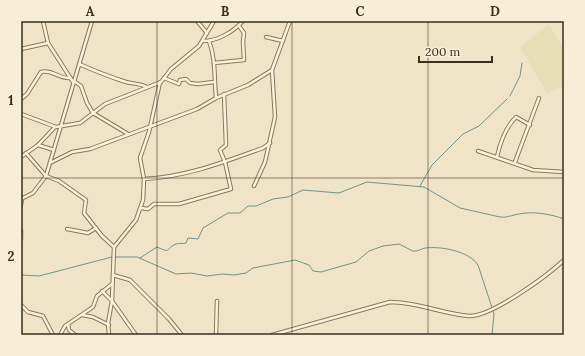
<svg xmlns="http://www.w3.org/2000/svg" width="585" height="356" viewBox="0 0 585 356" font-family="Lora,serif">
  <rect width="100%" height="100%" fill="#f0e4c8"/>
  <polygon fill="#e6deb5" points="549,24 564,49 564,86 547,93 520,47"/>
  <g fill="none" stroke-linecap="round" stroke-linejoin="round">
    <g stroke="#6f938a" stroke-width="1">
      <polyline points="510,96 520,76 522,63"/>
      <polyline points="420,186 432,165 463,134 479,126 507,99"/>
      <path d="M 115,257 L 137,257 L 176,274 L 191,273 L 207,276 L 222,274 L 234,275 L 246,273 L 253,268 L 295,260 L 309,265 L 313,271 L 321,272 L 356,262 L 369,251 L 383,246 L 399,244 L 413,251 C 418,252 420,249 425,248 C 441,246 469,251 478,265 L 494,314 L 492,335"/>
      <path d="M 140,258 L 157,247 C 173,254 164,249 176,244 C 179,243 183,244 186,243 L 188,238 L 198,239 L 203,228 L 228,213 L 240,213 L 248,206 L 256,206 L 273,199 L 288,197 L 303,190 L 339,193 L 367,182 L 424,187 L 460,208 L 500,217 C 507,218 512,215 519,214 C 531,211 552,214 564,219"/>
      <polyline points="21,275 39,276 112,257"/>
    </g>
    <g stroke="#8d765c" stroke-width="4.5">
      <g id="minor">
        <polyline points="43,21 48,43 73,82"/>
        <polyline points="197,21 207,33"/>
        <polyline points="266,37 283,41"/>
        <path d="M 203,41 C 218,41 233,32 243,21"/>
        <path d="M 209,41 C 216,59 214,79 216,97"/>
        <polyline points="21,49 48,43"/>
        <polyline points="214,63 244,60 243,42 244,33 239,26"/>
        <path d="M 79,64 C 95,71 110,77 126,82 C 134,84 139,83 147,87"/>
        <polyline points="164,78 179,84 180,80 186,79 190,83 198,84 214,82"/>
        <polyline points="74,81 81,86 87,103 93,113 128,134"/>
        <path d="M 21,99 L 27,94 L 41,72 C 52,69 59,79 70,78"/>
        <polyline points="21,114 56,127 80,123 105,104 161,82 171,69 199,46 214,21"/>
        <polyline points="38,145 54,150"/>
        <polyline points="478,151 533,170 564,172"/>
        <polyline points="26,153 46,176 59,181 86,200 84,213 102,236 114,247 112,301 136,335"/>
        <polyline points="21,157 38,145 55,127"/>
        <path d="M 497,157 C 500,143 505,128 516,117 L 530,125"/>
        <polyline points="515,162 539,98"/>
        <polyline points="50,163 72,152 90,149 197,109 216,98 248,85 272,70"/>
        <path d="M 144,179 C 186,177 224,162 263,148 L 270,143"/>
        <polyline points="254,186 265,162 275,117 272,70 290,21"/>
        <polyline points="21,199 33,193 46,176 92,21"/>
        <polyline points="21,205 22,199"/>
        <polyline points="141,208 148,209 154,204 179,204 231,189 225,162 220,150 226,145 224,94"/>
        <polyline points="67,229 88,233 96,228"/>
        <polyline points="21,231 21,239"/>
        <polyline points="114,247 136,220 143,200 144,179 140,158 149,132 160,82"/>
        <polyline points="113,275 130,280 169,319 182,335"/>
        <polyline points="102,291 112,301 108,323 109,335"/>
        <polyline points="21,305 28,312 43,316 53,335"/>
        <polyline points="82,315 93,317 109,325"/>
        <polyline points="68,324 69,330 75,335"/>
        <polyline points="60,335 65,326 93,307 97,296 112,284"/>
        <polyline points="216,335 217,301"/>
        <path d="M 272,335 L 390,302 C 417,302 443,314 469,316 C 491,317 547,276 564,260"/>
      </g>
    </g>
    <use href="#minor" stroke="#faf1dc" stroke-width="2.5"/>
  </g>
  <path fill="none" stroke="#3d2e20" stroke-width="1" stroke-opacity="0.55" d="M 157,21 L 157,335M 292,21 L 292,335M 428,21 L 428,335M 21,178 L 564,178"/>
  <rect width="585" height="356" fill="none" stroke="#f7eed8" stroke-width="44"/>
  <path d="M419 56v6h73v-6" fill="none" stroke="#3d2e20" stroke-width="2"/>
  <text x="425" y="56" font-size="12" fill="#3d2e20" stroke="#f7eed8" stroke-width="3" paint-order="stroke">200 m</text>
  <rect x="22" y="22" width="541" height="312" fill="none" stroke="#3d2e20" stroke-width="1.5"/>
  <g font-size="13" text-anchor="middle" font-weight="bold" fill="#3d2e20">
    <text x="90" y="16">A</text>
    <text x="225" y="16">B</text>
    <text x="360" y="16">C</text>
    <text x="495" y="16">D</text>
    <text x="11" y="105">1</text>
    <text x="11" y="261">2</text>
  </g>
</svg>
